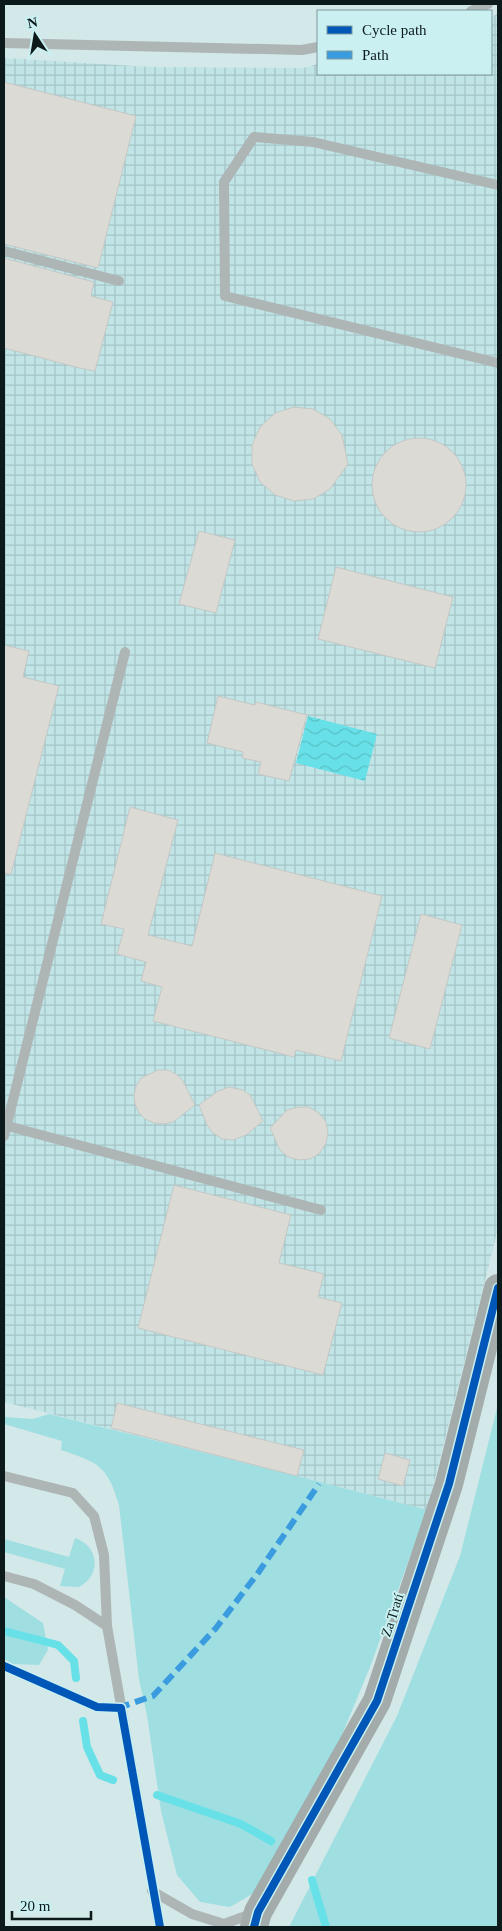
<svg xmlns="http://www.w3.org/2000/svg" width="502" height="1931" viewBox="0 0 502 1931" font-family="'Times New Roman',serif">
  <defs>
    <pattern id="industrial-grid" width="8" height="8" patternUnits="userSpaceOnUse" patternTransform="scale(1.25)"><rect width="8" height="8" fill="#c1e5e7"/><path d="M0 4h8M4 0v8" fill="none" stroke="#a5c4c6"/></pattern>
    <pattern id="water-waves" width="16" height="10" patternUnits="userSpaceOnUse" patternTransform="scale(1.25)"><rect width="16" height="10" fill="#67e1e7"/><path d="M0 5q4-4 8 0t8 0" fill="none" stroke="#58c0c6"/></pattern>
  </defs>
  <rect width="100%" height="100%" fill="#d3e8e9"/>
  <polygon fill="url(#industrial-grid)" points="498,13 498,1229 427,1510 297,1476 4,1402 4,58 151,67 303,68 318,64 318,74 491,74 491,18"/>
  <g fill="#9fdee1">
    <polygon points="498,1404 498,1927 289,1927 397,1716 460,1556"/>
    <path d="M 49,1414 L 297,1476 L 427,1510 L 370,1667 L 332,1759 L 254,1893 L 230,1907 L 200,1902 L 177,1875 L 161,1811 L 147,1715 L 139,1679 L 119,1505 C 107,1465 99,1463 61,1450 L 62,1441 L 4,1424 L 4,1417 L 33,1419 Z"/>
    <path d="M 75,1538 C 99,1546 102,1575 79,1587 L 60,1586 L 65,1569 L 4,1552 L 4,1539 L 69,1557 Z"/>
    <polygon points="4,1597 43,1623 48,1650 39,1665 13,1664 4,1659"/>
  </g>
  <polygon fill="url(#water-waves)" points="308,716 377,734 365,781 296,763"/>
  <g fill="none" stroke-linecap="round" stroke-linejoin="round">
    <g stroke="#67e1e7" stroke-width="8">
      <polyline points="4,1631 58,1645 74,1661 76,1678"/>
      <polyline points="83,1721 87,1747 100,1775 113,1780"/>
      <polyline points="157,1795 241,1824 271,1841"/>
      <polyline points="312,1880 326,1927"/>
    </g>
  </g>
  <g fill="#dbdad4" stroke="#c4c8c5">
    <polygon points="4,82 136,116 98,268 4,244"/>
    <polygon points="4,258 94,282 91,296 113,302 95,371 79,368 4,348"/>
    <polygon points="294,407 313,409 330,419 342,435 348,464 330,489 313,499 294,501 275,495 260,482 252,464 252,445 260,427 275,413"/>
    <circle cx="419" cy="485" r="47"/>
    <polygon points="199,531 235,540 216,613 179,604"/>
    <polygon points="336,567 453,597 435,668 318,639"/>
    <polygon points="4,645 29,651 23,677 59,686 11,874 4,873"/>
    <polygon points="218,696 255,705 256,702 307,715 289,781 258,774 261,762 242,758 243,752 207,743"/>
    <polygon points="130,807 178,820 148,935 192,946 215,853 382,896 341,1061 296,1050 294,1057 153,1021 162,987 141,981 146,962 117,954 124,929 101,924"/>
    <polygon points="421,914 462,925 430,1049 389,1038"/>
    <polygon points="158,1070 168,1070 176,1074 183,1081 195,1105 173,1122 164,1124 154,1123 145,1119 139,1113 135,1104 134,1095 136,1086 141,1078"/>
    <polygon points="229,1087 243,1090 250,1095 263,1121 246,1135 233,1140 222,1139 212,1132 207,1125 199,1105 218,1091"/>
    <polygon points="298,1107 309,1107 319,1113 326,1122 328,1133 326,1143 320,1153 310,1159 299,1160 288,1157 280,1150 270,1128 287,1110"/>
    <polygon points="174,1185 291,1215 279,1263 324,1274 318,1297 342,1303 323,1375 138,1328"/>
    <polygon points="117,1403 304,1450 297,1476 111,1428"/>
    <polygon points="385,1453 410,1460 403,1486 378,1479"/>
  </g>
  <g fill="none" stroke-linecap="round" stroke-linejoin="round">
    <g stroke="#aeb5b5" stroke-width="10">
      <polyline points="471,11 488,4"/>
      <polyline points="4,43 302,50 318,47"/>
      <polyline points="498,185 313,142 254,137 224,182 225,296 498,363"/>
      <polyline points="4,251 119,281"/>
      <polyline points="4,1125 321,1210"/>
      <polyline points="4,1136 125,652"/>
      <polyline points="4,1476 73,1493 94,1516 104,1555 107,1626 160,1927"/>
      <polyline points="4,1576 34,1584 75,1605 107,1626"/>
      <polyline points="152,1891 192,1914 224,1924 254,1913"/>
    </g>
    <polyline stroke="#a3abab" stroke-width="28" points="254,1927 258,1912 377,1701 449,1484 498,1288"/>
    <polyline stroke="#3a9bdf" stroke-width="6" stroke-dasharray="12 6" stroke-linecap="butt" points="118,1708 153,1696 216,1628 258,1573 319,1484"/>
    <g stroke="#caf0f2" stroke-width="11">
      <g id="cycleway">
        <polyline points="4,1666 97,1707 121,1708 160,1927"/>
        <polyline points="254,1927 258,1912 377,1701 449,1484 498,1288"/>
      </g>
    </g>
    <use href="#cycleway" stroke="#0057b8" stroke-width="8"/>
  </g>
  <g text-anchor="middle" stroke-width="4" stroke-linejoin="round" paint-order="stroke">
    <g font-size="14" fill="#0c1a1b" stroke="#caf0f2">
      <text transform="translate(392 1615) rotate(-72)" y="5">Za Tratí</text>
    </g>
  </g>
  <rect width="502" height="1931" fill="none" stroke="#0c1a1b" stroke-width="10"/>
  <rect x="317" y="10" width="175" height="65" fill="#caf0f2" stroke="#7e9a9c"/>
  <rect x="327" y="26" width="25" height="8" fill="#0057b8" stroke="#7e9a9c"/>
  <text x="362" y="35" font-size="15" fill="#0c1a1b">Cycle path</text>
  <rect x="327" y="51" width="25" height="8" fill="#3a9bdf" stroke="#7e9a9c"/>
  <text x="362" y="60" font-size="15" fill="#0c1a1b">Path</text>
  <g transform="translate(35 35) rotate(348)" stroke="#caf0f2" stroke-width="4" paint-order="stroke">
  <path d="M0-4L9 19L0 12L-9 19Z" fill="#0c1a1b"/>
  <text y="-8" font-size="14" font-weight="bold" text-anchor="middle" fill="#0c1a1b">N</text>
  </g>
  <path d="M12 1911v8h79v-8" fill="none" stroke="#0c1a1b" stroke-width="2.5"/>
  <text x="20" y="1911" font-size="15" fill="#0c1a1b" stroke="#caf0f2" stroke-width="4" paint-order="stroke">20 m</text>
</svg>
